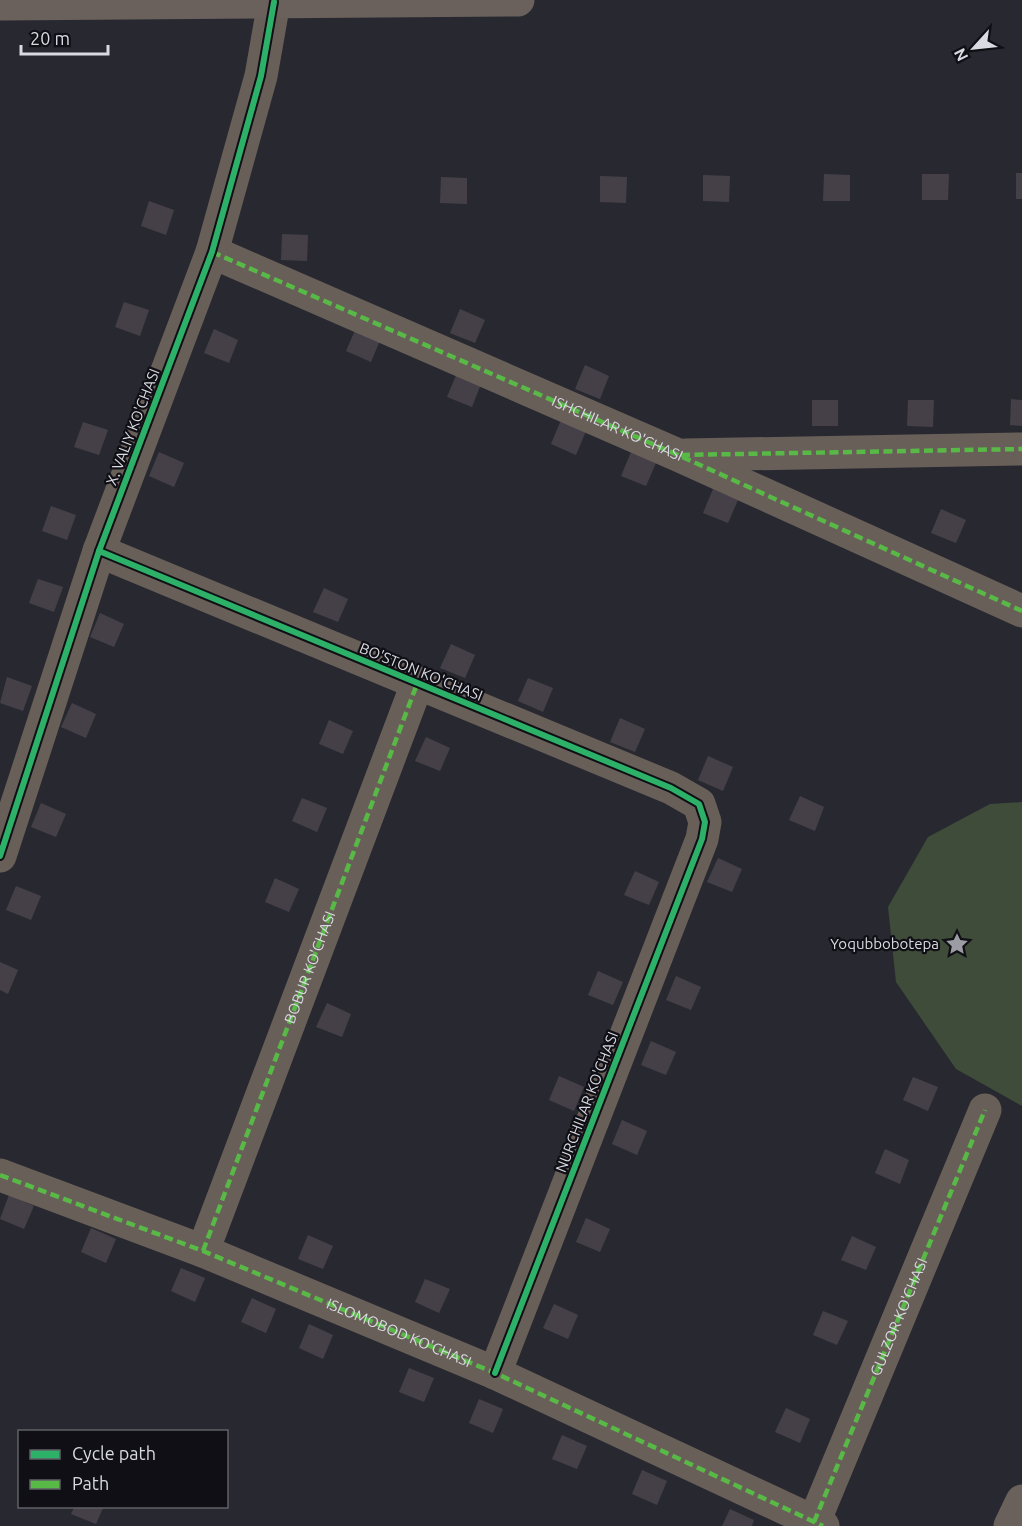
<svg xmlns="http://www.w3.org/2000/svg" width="1022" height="1526" viewBox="0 0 1022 1526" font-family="Ubuntu,sans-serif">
  <rect width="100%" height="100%" fill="#282930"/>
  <polygon fill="#3e4c39" points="1022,802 1022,1106 956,1069 896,982 888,907 928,837 990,804"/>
  <g fill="#454048">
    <rect x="1016" y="173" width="6" height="26"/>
    <polygon points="824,174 850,175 850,201 823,201"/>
    <polygon points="922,174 949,174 948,200 922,200"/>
    <polygon points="703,175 730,176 729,202 703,201"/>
    <polygon points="600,176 627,177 626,203 600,202"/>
    <polygon points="441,177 467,178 467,204 440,203"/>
    <polygon points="149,201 174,210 166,235 141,226"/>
    <polygon points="282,234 308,235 307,261 281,260"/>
    <polygon points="124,302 149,310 140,336 115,327"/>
    <polygon points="460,309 485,320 475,343 450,333"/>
    <polygon points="356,328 381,338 371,362 346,351"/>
    <polygon points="214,329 238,340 229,363 204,353"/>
    <polygon points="585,365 609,376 600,399 575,389"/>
    <polygon points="457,373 481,384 472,407 447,397"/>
    <polygon points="1011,399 1022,400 1022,426 1010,425"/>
    <rect x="812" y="400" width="26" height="26"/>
    <polygon points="908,400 934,400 933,427 907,426"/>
    <polygon points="561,420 586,431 576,455 551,444"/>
    <polygon points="83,422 108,430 99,455 74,447"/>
    <polygon points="159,452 184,463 174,487 149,476"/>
    <polygon points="631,452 656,463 646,486 621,476"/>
    <polygon points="713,489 738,500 728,523 703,513"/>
    <polygon points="51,506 76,515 67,540 42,531"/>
    <polygon points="941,509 966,520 956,543 931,533"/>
    <polygon points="38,579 63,587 54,612 29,603"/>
    <polygon points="324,588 348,599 338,622 313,612"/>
    <polygon points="100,613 124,624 114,647 90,637"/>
    <polygon points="451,644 475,655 465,678 440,668"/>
    <polygon points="7,677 32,686 23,711 0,703"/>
    <polygon points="528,678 553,688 543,712 518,701"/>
    <polygon points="72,703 96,714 86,738 61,727"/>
    <polygon points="620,718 645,729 635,752 610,742"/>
    <polygon points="329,720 353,731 343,754 319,744"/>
    <polygon points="426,737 450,748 440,771 415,761"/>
    <polygon points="708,756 733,767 723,791 698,780"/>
    <polygon points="800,796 824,807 815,831 789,820"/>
    <polygon points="302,798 327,808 317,832 292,821"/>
    <polygon points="41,803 66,814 56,837 31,827"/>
    <polygon points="718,858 742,869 732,892 707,882"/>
    <polygon points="635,871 659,882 649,905 624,895"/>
    <polygon points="275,878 299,889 289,912 265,902"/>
    <polygon points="16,886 41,896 31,920 6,910"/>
    <polygon points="0,962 18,970 8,994 0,990"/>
    <polygon points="598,971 623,982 613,1005 588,995"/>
    <polygon points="676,976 701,987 691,1010 666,1000"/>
    <polygon points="327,1003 351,1014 342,1037 316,1027"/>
    <polygon points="651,1041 676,1052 666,1075 641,1065"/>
    <polygon points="559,1076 584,1087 574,1111 549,1100"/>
    <polygon points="913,1077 938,1087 928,1111 903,1100"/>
    <polygon points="622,1120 647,1131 637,1155 612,1144"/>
    <polygon points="885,1149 909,1160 900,1184 875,1173"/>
    <polygon points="9,1195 34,1206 24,1229 0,1219"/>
    <polygon points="586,1218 610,1229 600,1252 576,1242"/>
    <polygon points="91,1228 116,1239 106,1263 81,1252"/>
    <polygon points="308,1235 333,1246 323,1269 298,1259"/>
    <polygon points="852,1236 876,1247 866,1270 841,1260"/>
    <polygon points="181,1268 205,1278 195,1302 171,1291"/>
    <polygon points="425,1279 450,1289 439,1313 415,1302"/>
    <polygon points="252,1298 276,1309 266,1333 241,1322"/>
    <polygon points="554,1304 578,1315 568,1339 543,1328"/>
    <polygon points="823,1311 848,1321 837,1345 813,1335"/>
    <polygon points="309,1324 333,1335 323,1359 299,1348"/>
    <polygon points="409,1368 434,1378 424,1402 399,1392"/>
    <polygon points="479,1399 503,1409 493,1433 469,1423"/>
    <polygon points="786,1408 810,1419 800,1443 775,1432"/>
    <polygon points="562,1435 587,1446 577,1469 552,1459"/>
    <polygon points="642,1470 667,1481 657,1505 632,1494"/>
    <polygon points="75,1506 104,1506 96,1524 71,1514"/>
    <polygon points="730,1509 754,1520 752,1526 722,1526"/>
  </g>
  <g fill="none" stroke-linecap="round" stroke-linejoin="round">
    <g stroke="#695f59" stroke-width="33">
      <path id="s1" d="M 212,252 L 678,455 L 1022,611"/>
      <polyline points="686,455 1022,449"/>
      <polyline points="99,551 671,788 699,804 705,822 702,839 495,1373"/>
      <polyline points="0,856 99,551 212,252 261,76 274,2"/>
      <path id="s2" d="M 0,1175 L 203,1251 L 495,1373 L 823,1526"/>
      <path id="s3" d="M 203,1251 L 417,684"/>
      <path id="s4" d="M 814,1522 L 985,1110"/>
    </g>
    <g stroke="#6b615c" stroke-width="33">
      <polyline points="0,4 518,0"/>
      <polyline points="1010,1526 1022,1501"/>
    </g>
    <g stroke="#58b947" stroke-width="4.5" stroke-dasharray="9 4.5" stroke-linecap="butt">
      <polyline points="212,252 678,455 1022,611"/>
      <polyline points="681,455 1022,449"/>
      <polyline points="0,1175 203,1251 495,1373 823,1526"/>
      <polyline points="203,1251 417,684"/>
      <polyline points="814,1522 985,1110"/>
    </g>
    <g stroke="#0f0f15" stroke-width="10">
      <g id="cycleway">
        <polyline points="99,551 671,788 699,804 705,822 702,839 495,1373"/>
        <polyline points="0,856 99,551 212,252 261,76 274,2"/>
      </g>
    </g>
    <use href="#cycleway" stroke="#2db169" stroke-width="6"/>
  </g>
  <defs>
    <g id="sight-bare" transform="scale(1.8)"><path d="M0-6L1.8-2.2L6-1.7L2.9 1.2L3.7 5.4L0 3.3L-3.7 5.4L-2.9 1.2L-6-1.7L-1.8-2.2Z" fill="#9c9ca4" stroke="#0f0f15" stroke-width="2.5" paint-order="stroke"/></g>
  </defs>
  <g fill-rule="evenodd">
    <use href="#sight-bare" x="957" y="944"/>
  </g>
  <g text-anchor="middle" stroke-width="4.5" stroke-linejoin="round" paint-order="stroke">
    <g font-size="15" fill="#dadae3" stroke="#0f0f15">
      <text transform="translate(133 427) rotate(-69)" y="5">X. VALIY KO'CHASI</text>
      <text dy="5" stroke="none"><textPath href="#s1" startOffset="442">ISHCHILAR KO'CHASI</textPath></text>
      <text transform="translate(421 672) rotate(22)" y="5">BO'STON KO'CHASI</text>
      <text dy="5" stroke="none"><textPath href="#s3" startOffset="303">BOBUR KO'CHASI</textPath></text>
      <text transform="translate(587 1102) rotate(-69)" y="5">NURCHILAR KO'CHASI</text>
      <text dy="5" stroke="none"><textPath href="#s4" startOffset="222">GULZOR KO'CHASI</textPath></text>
      <text dy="5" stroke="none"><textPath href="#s2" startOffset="429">ISLOMOBOD KO'CHASI</textPath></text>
    </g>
    <g font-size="15" fill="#dadae3" stroke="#0f0f15" text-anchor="end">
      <text x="939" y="949">Yoqubbobotepa</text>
    </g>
  </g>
  <rect x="18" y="1430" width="210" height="78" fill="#0f0f15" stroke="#606067" stroke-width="1.5"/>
  <rect x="30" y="1450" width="30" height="9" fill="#2db169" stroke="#606067" stroke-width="1.5"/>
  <text x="72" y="1460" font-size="18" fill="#dadae3">Cycle path</text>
  <rect x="30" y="1480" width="30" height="9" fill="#58b947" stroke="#606067" stroke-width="1.5"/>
  <text x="72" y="1490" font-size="18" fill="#dadae3">Path</text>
  <g transform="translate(974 48) rotate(243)" stroke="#0f0f15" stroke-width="4.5" paint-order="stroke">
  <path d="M0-4.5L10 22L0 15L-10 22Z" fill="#dadae3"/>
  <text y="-9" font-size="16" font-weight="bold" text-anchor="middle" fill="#dadae3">N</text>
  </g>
  <path d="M21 45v9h87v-9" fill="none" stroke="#dadae3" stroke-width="3"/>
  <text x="30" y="45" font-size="18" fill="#dadae3" stroke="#0f0f15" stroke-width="4.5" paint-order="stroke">20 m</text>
</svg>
